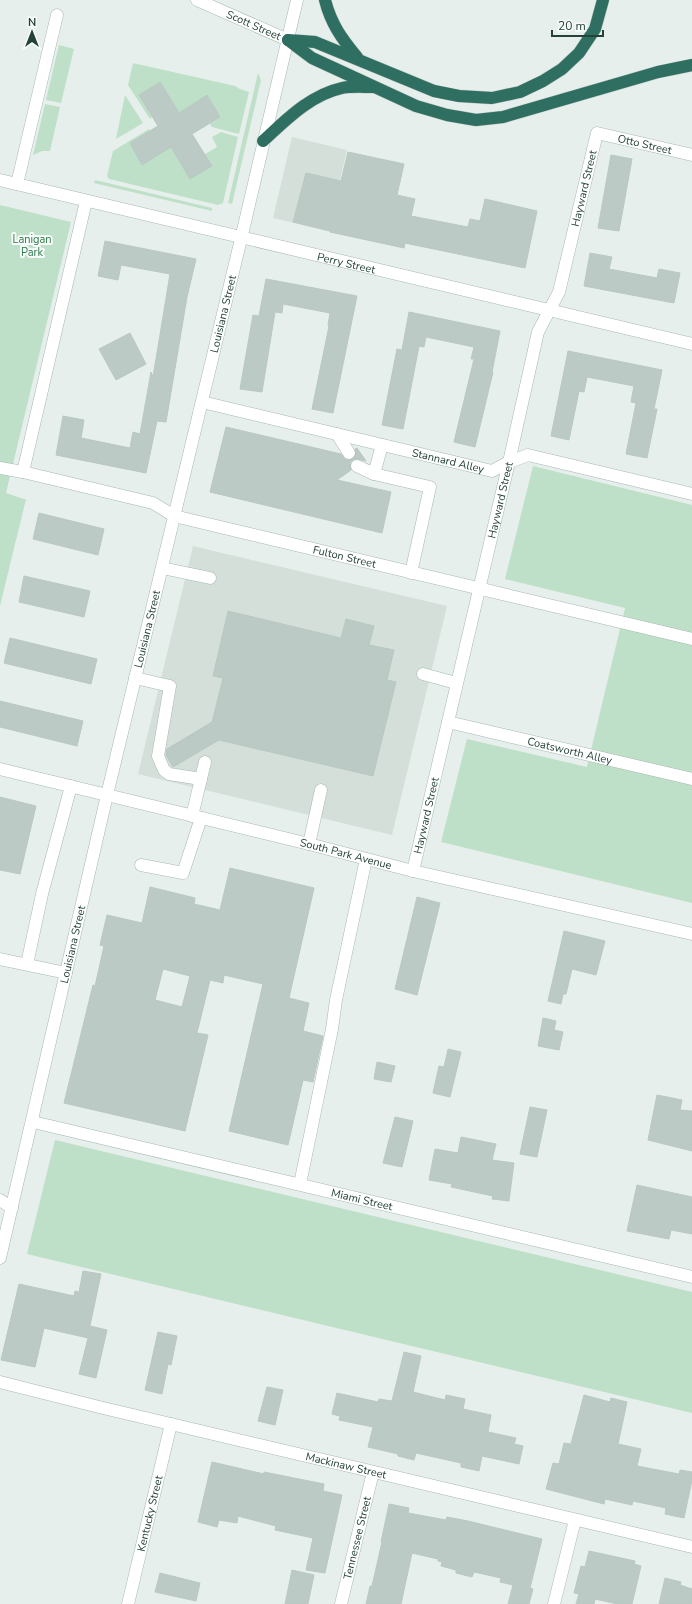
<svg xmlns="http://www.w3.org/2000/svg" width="692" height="1604" viewBox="0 0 692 1604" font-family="'Nunito Sans',sans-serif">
  <rect width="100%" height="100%" fill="#e6efeb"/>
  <g fill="#d4dfda">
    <polygon points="292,137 347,150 328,231 273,218"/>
    <polygon points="193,546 447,606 392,835 138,774"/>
  </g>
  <g fill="#bfe0c8">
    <polygon points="59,45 74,49 61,103 46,100"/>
    <polygon points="133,63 235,86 240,89 249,92 239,134 212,127 210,124 220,117 207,95 179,113 159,82 139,95 152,117 150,119 128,85"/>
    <polygon points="258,73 261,80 232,204 228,203"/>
    <polygon points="125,95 143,123 116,139"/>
    <polygon points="45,104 60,107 50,151 42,151 33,155"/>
    <polygon points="149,129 150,131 130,143 142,164 171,147 190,179 212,166 205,154 217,147 212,137 221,132 238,137 223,203 218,205 109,179 107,176 113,151"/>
    <polygon points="95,180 212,208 212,211 94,183"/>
    <polygon points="0,205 71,222 6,493 24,499 26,499 0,606"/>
    <polygon points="533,466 692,505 692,903 441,842 467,739 587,767 625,608 505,579"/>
    <polygon points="55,1140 692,1292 692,1413 27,1254"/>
  </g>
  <g fill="#bbcac4" stroke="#b8c9c2" fill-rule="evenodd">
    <polygon points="160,82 179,113 207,95 220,117 192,134 212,166 190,179 171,147 142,165 130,143 158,126 139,95"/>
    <polygon points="348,152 404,164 397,195 415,199 411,216 468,227 470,219 480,221 485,199 537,211 525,268 405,243 404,248 330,232 330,231 293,222 306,173 341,181"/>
    <polygon points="611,155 632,159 619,231 598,228"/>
    <polygon points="105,241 196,259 187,297 166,422 157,421 146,473 56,455 63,416 84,420 81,438 130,448 133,432 140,434 151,372 153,377 170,274 121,265 118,280 98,276"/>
    <polygon points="590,253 612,257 609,269 657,278 659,269 680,273 674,303 584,286"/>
    <polygon points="266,279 357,296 333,413 312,409 329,326 328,325 330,313 283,304 282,313 275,312 262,392 240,389 253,315 259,316"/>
    <polygon points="409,312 500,331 492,372 493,372 475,447 454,442 474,359 471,359 474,347 426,337 424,347 419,346 403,429 382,425 397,349 402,350"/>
    <polygon points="130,333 146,364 116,380 99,349"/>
    <polygon points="568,351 662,370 654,409 657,409 647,458 626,454 636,403 631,402 634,386 587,377 584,392 579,391 569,440 551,436"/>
    <polygon points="226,427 341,454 345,459 349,460 355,457 355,449 357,448 366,461 357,459 353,460 350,463 351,470 337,480 391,492 382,533 210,492"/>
    <polygon points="39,513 104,529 98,555 33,539"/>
    <polygon points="24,576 90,591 84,617 19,602"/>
    <polygon points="228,611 341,638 346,619 374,626 369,645 394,650 387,680 396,682 373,776 219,740 173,767 166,755 167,749 212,722 223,678 213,676"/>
    <polygon points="10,638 97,659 91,684 4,663"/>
    <polygon points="0,701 83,721 77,746 0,727"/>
    <polygon points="0,797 36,806 20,874 0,870"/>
    <path d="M 230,868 L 314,888 L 289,998 L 309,1003 L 303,1031 L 323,1036 L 313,1082 L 303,1080 L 288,1145 L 229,1131 L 263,984 L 224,975 L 223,983 L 210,980 L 197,1033 L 208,1035 L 185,1131 L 64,1103 L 93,985 L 95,986 L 104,946 L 100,945 L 107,915 L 142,923 L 150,887 L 195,898 L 194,904 L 220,910 ZM 163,969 L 190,976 L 182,1007 L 155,1000 Z"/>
    <polygon points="417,897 440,903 417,995 395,989"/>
    <polygon points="564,931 605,941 596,975 572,969 566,994 563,994 561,1004 548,1001"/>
    <polygon points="543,1018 556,1021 554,1030 563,1032 559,1050 538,1046"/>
    <polygon points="448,1049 461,1052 450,1097 433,1093 439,1066 444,1067"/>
    <polygon points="377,1062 395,1066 391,1082 374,1079"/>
    <polygon points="657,1095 682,1100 680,1110 692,1111 692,1151 648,1140"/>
    <polygon points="530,1107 547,1110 537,1157 520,1154"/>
    <polygon points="395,1117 413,1121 402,1167 383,1163"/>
    <polygon points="461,1137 496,1144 492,1160 514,1163 509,1201 492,1199 493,1196 451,1187 452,1184 429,1180 435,1149 458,1153"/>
    <polygon points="637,1185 692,1197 692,1234 671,1230 669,1239 627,1231"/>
    <polygon points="83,1271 101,1274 89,1330 90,1326 107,1330 96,1378 79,1374 88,1338 44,1328 35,1367 1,1360 19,1284 74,1296 75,1291 79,1292"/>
    <polygon points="158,1332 177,1336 171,1365 168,1364 162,1394 145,1390"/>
    <polygon points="404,1352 421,1356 413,1392 445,1400 446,1395 465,1399 463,1409 491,1415 488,1432 516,1438 514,1444 523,1446 519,1464 482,1456 479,1471 461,1467 461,1463 416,1453 414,1460 398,1456 398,1454 368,1447 373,1427 339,1420 340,1416 332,1414 337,1393 378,1402 379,1399 392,1401"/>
    <polygon points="267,1387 283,1390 275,1425 258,1421"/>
    <polygon points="584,1395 610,1402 611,1398 627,1402 618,1444 641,1449 637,1466 679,1474 680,1470 692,1472 692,1480 684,1518 665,1514 666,1508 633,1501 632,1505 605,1499 604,1504 546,1489 553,1463 559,1464 564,1443 571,1444"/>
    <polygon points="212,1462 264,1474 264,1472 324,1484 323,1491 342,1495 325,1573 306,1570 313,1538 275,1530 276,1526 238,1516 237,1523 219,1520 217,1527 198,1522"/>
    <polygon points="389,1504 409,1508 408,1513 446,1520 447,1517 468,1521 542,1539 530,1588 533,1589 529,1604 508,1604 513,1585 500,1582 501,1578 474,1572 472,1577 456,1573 456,1570 441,1566 442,1562 438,1561 438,1559 412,1553 401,1604 366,1604 370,1586 372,1586 382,1542 381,1542"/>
    <polygon points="589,1551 635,1561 634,1564 641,1566 632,1604 617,1604 595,1599 594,1604 576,1604 579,1594 574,1593 581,1566 585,1567"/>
    <polygon points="292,1570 314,1575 308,1604 285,1604"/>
    <polygon points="160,1573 200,1583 196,1601 155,1592"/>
    <polygon points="665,1578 681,1582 680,1585 692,1589 692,1604 659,1604"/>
  </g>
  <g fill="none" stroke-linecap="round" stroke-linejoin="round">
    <g stroke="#a8b8b2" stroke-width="13">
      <g id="minor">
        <path id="s1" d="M 197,0 L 288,40"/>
        <path id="s2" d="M 0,180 C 230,236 461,290 692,344"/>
        <polyline points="17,184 57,15"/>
        <path id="s3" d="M 202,402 L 492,471 L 509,462 L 528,455 L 692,494"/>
        <polyline points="337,434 349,453"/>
        <polyline points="382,445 374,474 430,487 411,573"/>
        <polyline points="357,466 374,474"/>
        <path id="s4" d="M 0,468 L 23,472 L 153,503 L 174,516 L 692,639"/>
        <polyline points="23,472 86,201"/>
        <polyline points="162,568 210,578"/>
        <polyline points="423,674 456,683"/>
        <polyline points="135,678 170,686 158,756 164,770 169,774 201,779"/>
        <path id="s5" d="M 448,722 L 692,779"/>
        <path id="s6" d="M 0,769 L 309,844 L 413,871 L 692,934"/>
        <polyline points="192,816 205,762"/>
        <polyline points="309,844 321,790"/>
        <polyline points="141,865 183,873 201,818"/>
        <path id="s7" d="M 413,871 L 509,462 L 538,332 L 559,292 L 597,133 L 692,155"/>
        <polyline points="0,959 66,973"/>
        <polyline points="27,964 42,894 71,786"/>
        <path id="s8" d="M 33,1122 L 692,1277"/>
        <polyline points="300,1184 332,1029 336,1000 366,859"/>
        <polyline points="0,1200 12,1208"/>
        <path id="s9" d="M 0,1258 L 107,795 L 241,239 L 297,0"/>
        <path id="s10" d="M 0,1382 L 99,1407 L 692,1547"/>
        <path id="s11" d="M 128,1604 L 171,1424"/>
        <path id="s12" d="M 341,1604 L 373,1472"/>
        <polyline points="554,1604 575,1520"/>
      </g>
    </g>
    <g stroke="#c2cac8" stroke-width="13">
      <g id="highway">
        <path d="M 325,0 C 331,24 342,39 357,57"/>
        <polyline points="288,40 312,58 416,106 447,115 476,120 503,117 658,72 692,65"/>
        <polyline points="288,40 315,42 434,91 459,96 492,98 520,92 543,81 562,69 579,53 595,29 603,0"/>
        <path d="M 263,141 C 286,120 310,95 342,88 C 351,86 363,87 373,87"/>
      </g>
    </g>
    <use href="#minor" stroke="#fff" stroke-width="12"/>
    <use href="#highway" stroke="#2f6f62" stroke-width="12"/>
  </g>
  <g text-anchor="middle" stroke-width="4" stroke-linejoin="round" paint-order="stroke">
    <g font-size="11" fill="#24423a" stroke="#f7fbf9">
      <text dy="4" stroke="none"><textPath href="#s1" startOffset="62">Scott Street</textPath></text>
      <text dy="4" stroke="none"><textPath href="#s7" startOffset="811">Otto Street</textPath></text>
      <text dy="4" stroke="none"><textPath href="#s7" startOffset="705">Hayward Street</textPath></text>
      <text dy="4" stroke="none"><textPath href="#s2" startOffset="356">Perry Street</textPath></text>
      <text dy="4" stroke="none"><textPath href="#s9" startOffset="970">Louisiana Street</textPath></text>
      <text dy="4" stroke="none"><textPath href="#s3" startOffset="253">Stannard Alley</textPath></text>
      <text dy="4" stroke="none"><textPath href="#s7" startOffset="381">Hayward Street</textPath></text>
      <text dy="4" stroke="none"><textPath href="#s4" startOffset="357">Fulton Street</textPath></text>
      <text dy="4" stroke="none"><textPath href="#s9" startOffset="646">Louisiana Street</textPath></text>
      <text dy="4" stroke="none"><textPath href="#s5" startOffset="125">Coatsworth Alley</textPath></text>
      <text dy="4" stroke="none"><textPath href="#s7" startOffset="57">Hayward Street</textPath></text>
      <text dy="4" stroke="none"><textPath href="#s6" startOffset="356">South Park Avenue</textPath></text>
      <text dy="4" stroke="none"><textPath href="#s9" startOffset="322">Louisiana Street</textPath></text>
      <text dy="4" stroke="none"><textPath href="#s8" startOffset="338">Miami Street</textPath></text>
      <text dy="4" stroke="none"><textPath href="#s10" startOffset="356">Mackinaw Street</textPath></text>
      <text dy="4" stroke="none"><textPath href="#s11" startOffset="93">Kentucky Street</textPath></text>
      <text dy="4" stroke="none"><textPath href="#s12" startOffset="68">Tennessee Street</textPath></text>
    </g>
    <g font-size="11" fill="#2d7a4b" stroke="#f7fbf9">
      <text x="32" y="243">Lanigan<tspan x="32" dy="13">Park</tspan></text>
    </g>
  </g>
  <g transform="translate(32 32)" stroke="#f7fbf9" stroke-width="3" paint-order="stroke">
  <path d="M0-3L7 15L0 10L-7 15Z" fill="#24423a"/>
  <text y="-6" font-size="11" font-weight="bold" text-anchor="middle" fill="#24423a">N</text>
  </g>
  <path d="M552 30v6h51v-6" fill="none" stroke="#24423a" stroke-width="2"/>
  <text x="558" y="30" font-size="12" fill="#24423a" stroke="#f7fbf9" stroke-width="3" paint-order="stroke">20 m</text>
</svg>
